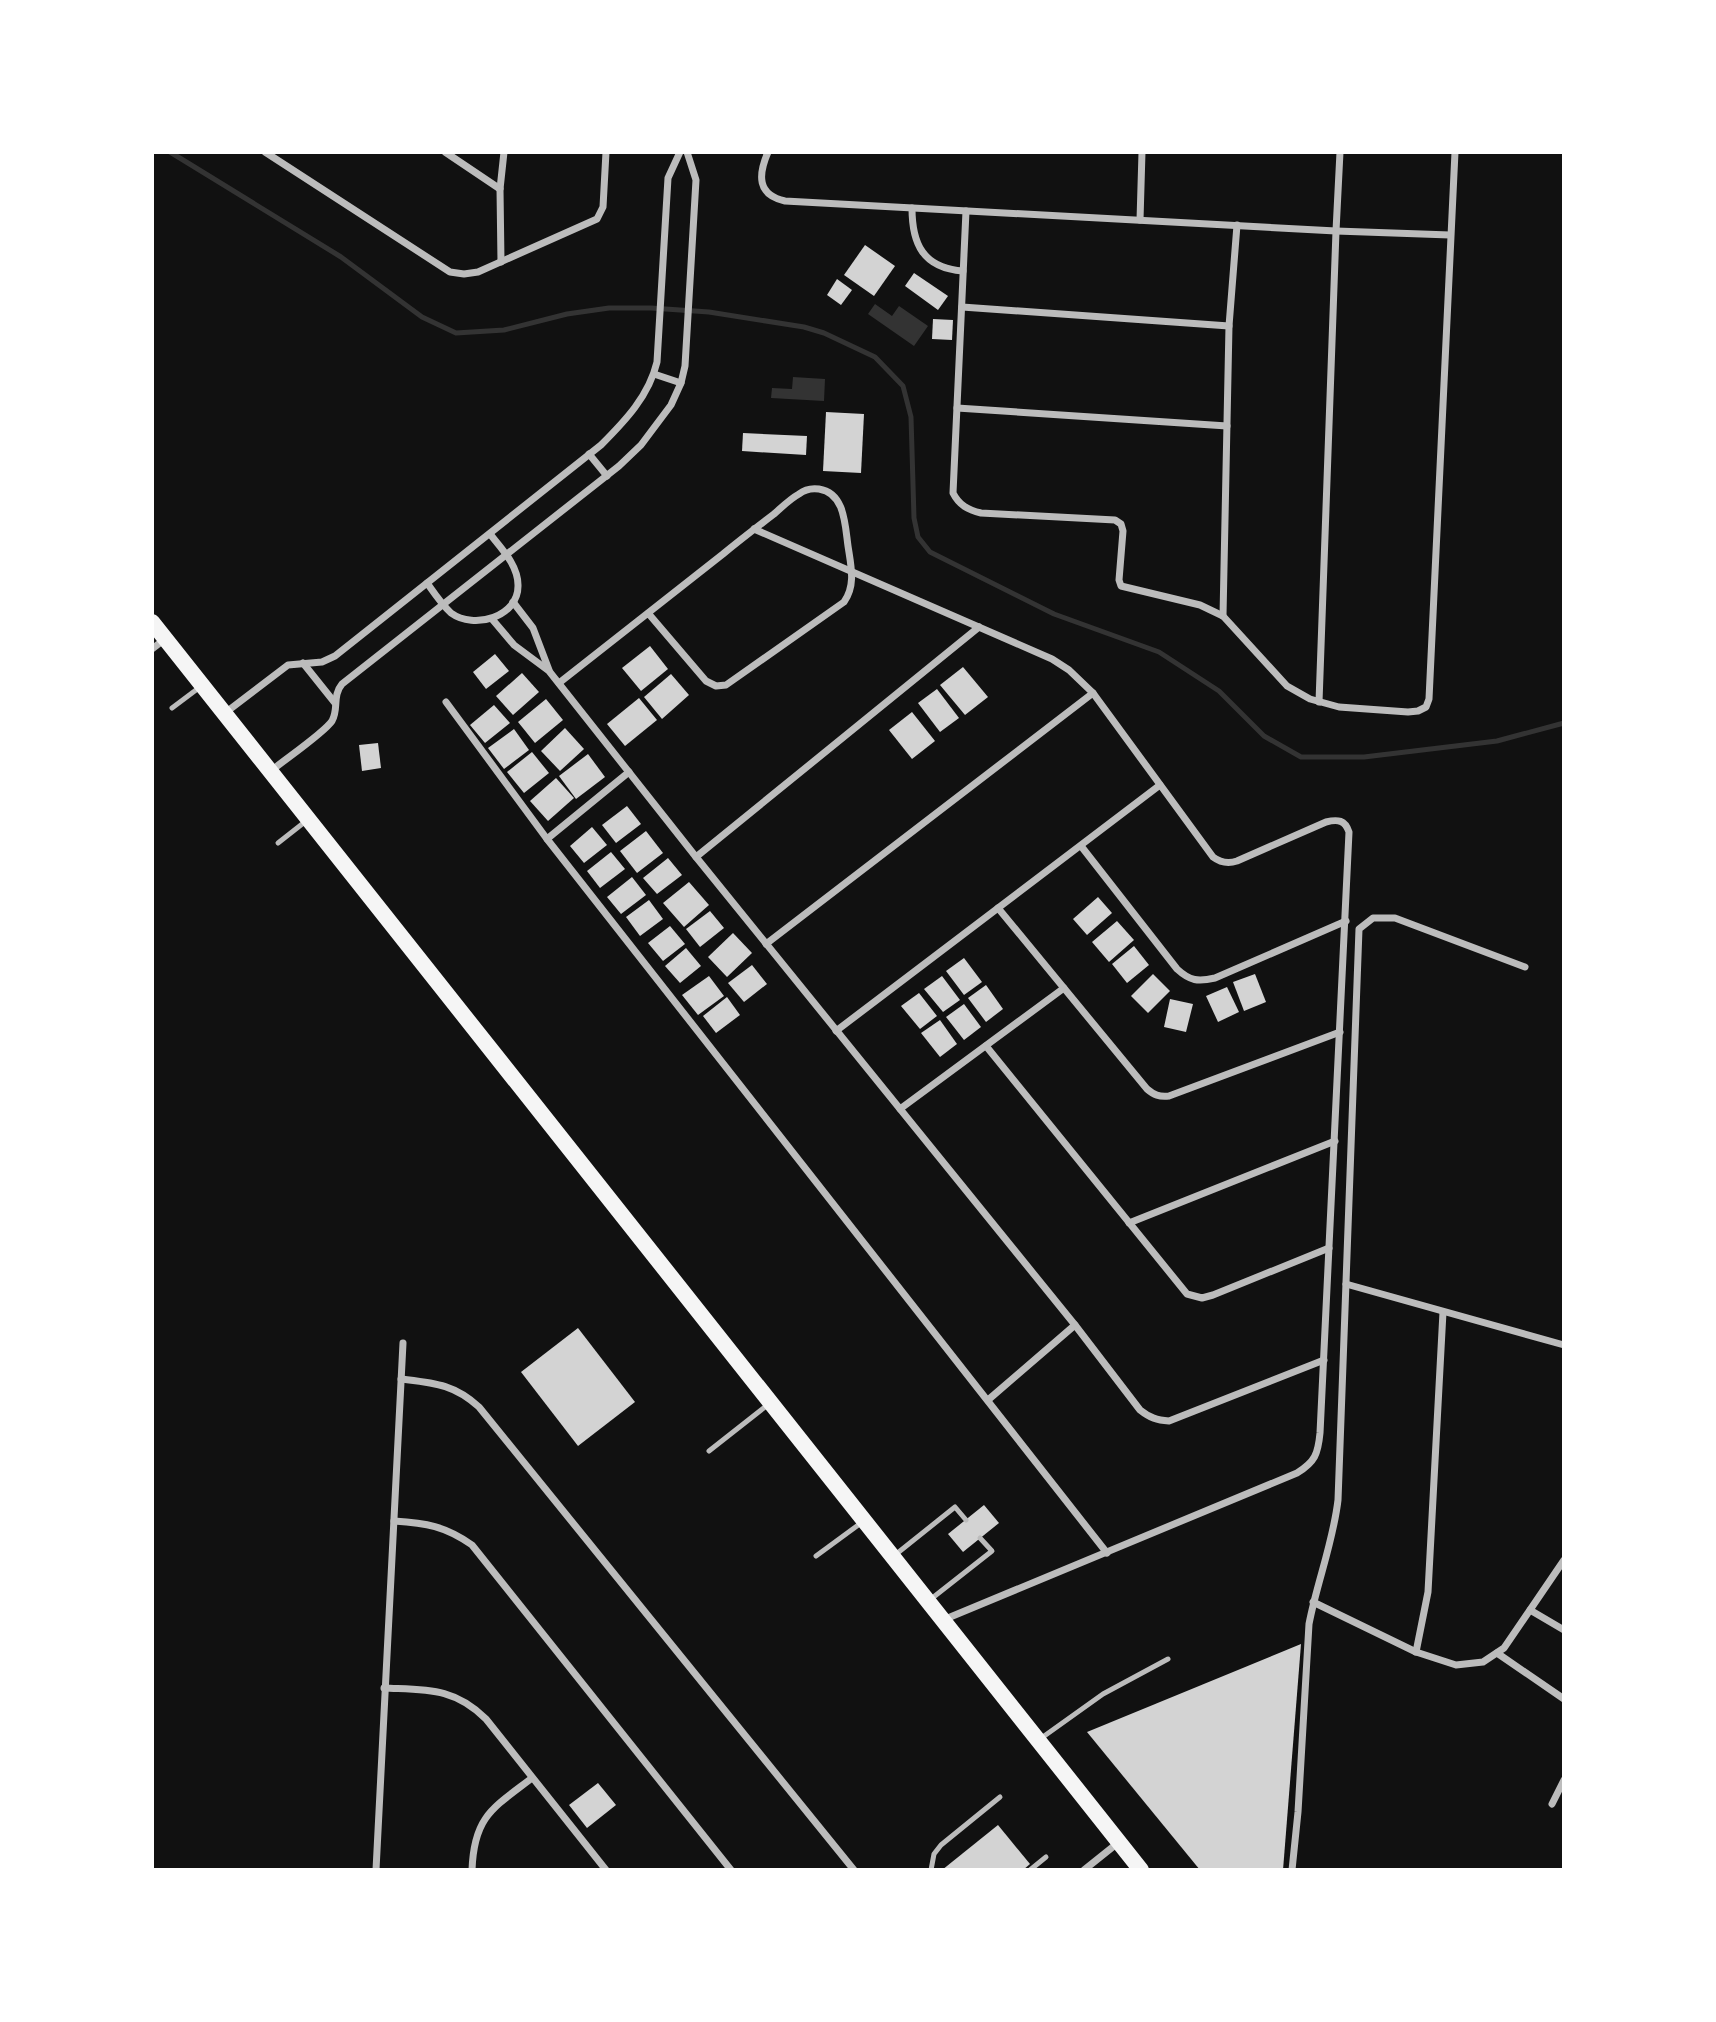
<svg xmlns="http://www.w3.org/2000/svg" width="1716" height="2022" viewBox="0 0 1716 2022" font-family="Arial,sans-serif">
  <rect width="100%" height="100%" fill="#111"/>
  <g fill="#333">
    <polygon points="875,304 892,316 899,306 928,326 914,346 868,314"/>
    <polygon points="793,377 825,379 824,401 771,398 772,388 792,389"/>
  </g>
  <g fill="none" stroke-linecap="round" stroke-linejoin="round">
    <polyline stroke="#333" stroke-width="5" points="170,152 341,257 422,317 456,333 504,330 567,314 609,308 651,308 709,312 804,327 824,333 875,357 903,386 911,417 914,518 918,537 930,552 1054,614 1159,652 1219,691 1264,736 1301,757 1364,757 1497,741 1564,723"/>
  </g>
  <g fill="#d3d3d3">
    <polygon points="865,245 895,266 874,296 844,275"/>
    <polygon points="914,273 948,296 938,310 905,286"/>
    <polygon points="837,279 852,290 841,305 827,295"/>
    <polygon points="933,319 953,320 952,340 932,339"/>
    <polygon points="826,412 864,414 861,473 823,471"/>
    <polygon points="743,433 807,436 806,455 742,451"/>
    <polygon points="650,646 668,669 641,691 622,668"/>
    <polygon points="495,654 509,671 486,689 473,672"/>
    <polygon points="963,667 988,697 965,715 940,685"/>
    <polygon points="522,673 539,692 513,715 496,696"/>
    <polygon points="671,674 689,695 662,719 644,697"/>
    <polygon points="937,689 959,718 940,732 918,703"/>
    <polygon points="639,698 657,720 625,746 607,724"/>
    <polygon points="546,699 563,720 535,743 518,722"/>
    <polygon points="494,705 510,723 485,743 470,725"/>
    <polygon points="912,712 935,741 912,759 889,730"/>
    <polygon points="565,728 584,749 560,771 541,751"/>
    <polygon points="514,729 529,750 504,769 488,748"/>
    <polygon points="378,743 381,768 362,771 359,745"/>
    <polygon points="532,752 549,773 524,793 507,772"/>
    <polygon points="588,754 605,777 576,799 559,776"/>
    <polygon points="556,778 574,798 548,821 530,801"/>
    <polygon points="627,806 641,824 616,843 602,825"/>
    <polygon points="592,827 607,845 584,863 570,846"/>
    <polygon points="646,831 663,853 637,873 620,851"/>
    <polygon points="611,852 625,869 600,888 587,871"/>
    <polygon points="668,858 682,875 657,894 643,878"/>
    <polygon points="632,877 646,895 621,914 607,897"/>
    <polygon points="689,882 709,905 684,927 663,903"/>
    <polygon points="1098,897 1112,913 1087,935 1073,919"/>
    <polygon points="649,900 663,919 640,936 626,917"/>
    <polygon points="710,911 724,928 700,947 686,929"/>
    <polygon points="1117,921 1134,940 1109,962 1092,942"/>
    <polygon points="670,926 685,944 663,961 648,943"/>
    <polygon points="733,933 752,953 727,977 708,957"/>
    <polygon points="1134,946 1149,965 1127,983 1112,964"/>
    <polygon points="686,948 701,966 680,983 665,966"/>
    <polygon points="964,958 982,982 964,995 946,971"/>
    <polygon points="752,965 767,984 744,1002 728,983"/>
    <polygon points="1153,974 1170,991 1148,1013 1131,996"/>
    <polygon points="1255,974 1266,1002 1244,1011 1233,982"/>
    <polygon points="709,976 724,996 698,1015 682,995"/>
    <polygon points="942,976 960,1000 943,1012 924,989"/>
    <polygon points="986,985 1003,1009 986,1022 968,998"/>
    <polygon points="1227,987 1239,1012 1218,1022 1206,996"/>
    <polygon points="919,993 937,1016 920,1029 901,1006"/>
    <polygon points="727,997 740,1015 716,1033 703,1016"/>
    <polygon points="1170,999 1193,1004 1186,1032 1164,1027"/>
    <polygon points="964,1004 981,1027 964,1040 946,1017"/>
    <polygon points="940,1020 957,1044 940,1057 921,1033"/>
    <polygon points="578,1328 635,1402 578,1446 521,1372"/>
    <polygon points="984,1505 999,1523 963,1552 948,1534"/>
    <polygon points="1301,1644 1283,1870 1200,1870 1087,1732"/>
    <polygon points="598,1783 616,1805 587,1828 569,1805"/>
    <polygon points="998,1825 1030,1864 1023,1870 942,1870"/>
  </g>
  <g fill="none" stroke-linecap="round" stroke-linejoin="round">
    <g stroke="#bcbcbc" stroke-width="5">
      <polyline points="172,708 200,687"/>
      <polyline points="278,843 306,821"/>
      <polyline points="709,1451 770,1403"/>
      <polyline points="895,1555 955,1507 966,1520"/>
      <polyline points="816,1556 861,1523"/>
      <polyline points="931,1599 992,1551 980,1538"/>
      <polyline points="1040,1739 1103,1694 1168,1659"/>
      <polyline points="931,1870 934,1854 941,1845 1000,1797"/>
      <polyline points="1030,1870 1046,1857"/>
    </g>
    <g stroke="#bcbcbc" stroke-width="7">
      <polyline points="265,152 450,272 464,274 478,272 597,219 603,207 606,152"/>
      <polyline points="445,152 500,189"/>
      <path d="M 768,152 C 758,175 757,195 785,201 L 1336,231 L 1450,235"/>
      <path d="M 912,208 C 912,244 923,268 963,271"/>
      <path d="M 966,211 L 953,493 C 959,505 968,510 981,513 L 1115,520 L 1121,524 L 1123,531 L 1119,580 L 1121,586 L 1200,605 L 1223,616 L 1287,686 L 1310,699 L 1339,707 L 1408,712 L 1418,711 L 1426,707 L 1429,699 L 1455,152"/>
      <polyline points="1140,220 1142,152"/>
      <polyline points="501,262 500,189 504,152"/>
      <polyline points="962,307 1229,326"/>
      <polyline points="654,374 681,383"/>
      <polyline points="957,408 1227,426"/>
      <polyline points="589,454 607,476"/>
      <path d="M 754,529 L 1052,659 L 1069,670 L 1093,693 L 1213,857 C 1221,863 1228,864 1237,861 L 1326,822 C 1338,819 1345,820 1349,832 L 1320,1433 C 1318,1454 1315,1462 1297,1473 L 943,1620"/>
      <path d="M 427,583 C 434,593 442,605 451,613 C 474,630 519,617 518,585 C 518,565 501,548 490,534"/>
      <polyline points="513,602 533,628 549,670"/>
      <polyline points="1223,616 1229,326 1237,225"/>
      <path d="M 492,619 L 514,645 L 549,671 L 696,857 L 1075,1325 L 1140,1410 C 1150,1418 1157,1420 1169,1421 L 1324,1360"/>
      <polyline points="152,649 165,639"/>
      <polyline points="303,663 335,703"/>
      <path d="M 559,683 C 614,640 668,597 723,554 C 740,540 757,527 774,514 C 782,507 790,499 799,494 C 804,490 812,488 819,489 C 845,493 845,525 848,546 C 851,566 856,585 844,602 L 726,685 L 716,686 L 706,681 L 648,613"/>
      <polyline points="446,702 547,839 1107,1553"/>
      <polyline points="1319,702 1336,231 1340,152"/>
      <path d="M 225,713 L 288,665 L 322,662 L 335,656 L 601,445 C 625,421 649,396 657,362 L 668,178 L 680,152"/>
      <path d="M 271,771 C 284,760 324,733 332,721 C 339,709 332,696 342,684 L 619,466 L 641,445 L 671,405 L 681,383 L 685,366 L 696,180 L 687,152"/>
      <polyline points="547,839 629,772"/>
      <path d="M 1081,846 L 1177,969 C 1190,981 1198,982 1215,978 L 1346,921"/>
      <polyline points="696,857 979,627"/>
      <path d="M 998,908 L 1147,1089 C 1154,1095 1159,1097 1169,1096 L 1340,1032"/>
      <polyline points="766,944 1093,693"/>
      <polyline points="836,1031 1160,785"/>
      <polyline points="986,1046 1187,1294 1202,1298 1213,1295 1329,1248"/>
      <polyline points="900,1109 1064,988"/>
      <polyline points="1129,1223 1335,1141"/>
      <polyline points="1346,1284 1564,1345"/>
      <path d="M 401,1379 C 434,1383 454,1384 479,1407 L 854,1870"/>
      <polyline points="988,1400 1075,1325"/>
      <path d="M 394,1521 C 426,1523 445,1526 472,1545 L 731,1870"/>
      <polyline points="1313,1602 1416,1652 1456,1665 1483,1662 1504,1648 1564,1560"/>
      <polyline points="1530,1610 1564,1630"/>
      <polyline points="1416,1652 1428,1592 1443,1312"/>
      <polyline points="1497,1653 1564,1699"/>
      <path d="M 384,1688 C 426,1690 454,1687 486,1719 L 606,1870"/>
      <polyline points="1552,1804 1564,1780"/>
      <polyline points="376,1870 403,1343"/>
      <path d="M 472,1870 C 474,1816 493,1808 532,1778"/>
      <polyline points="1084,1870 1119,1842"/>
      <path d="M 1292,1870 L 1298,1812 L 1309,1624 C 1317,1582 1333,1543 1338,1500 L 1359,929 L 1373,918 L 1395,918 L 1525,967"/>
    </g>
    <polyline stroke="#f5f5f5" stroke-width="16" points="152,622 1141,1870"/>
  </g>
  <rect width="1716" height="2022" fill="none" stroke="#ffffff" stroke-width="308"/>
</svg>
